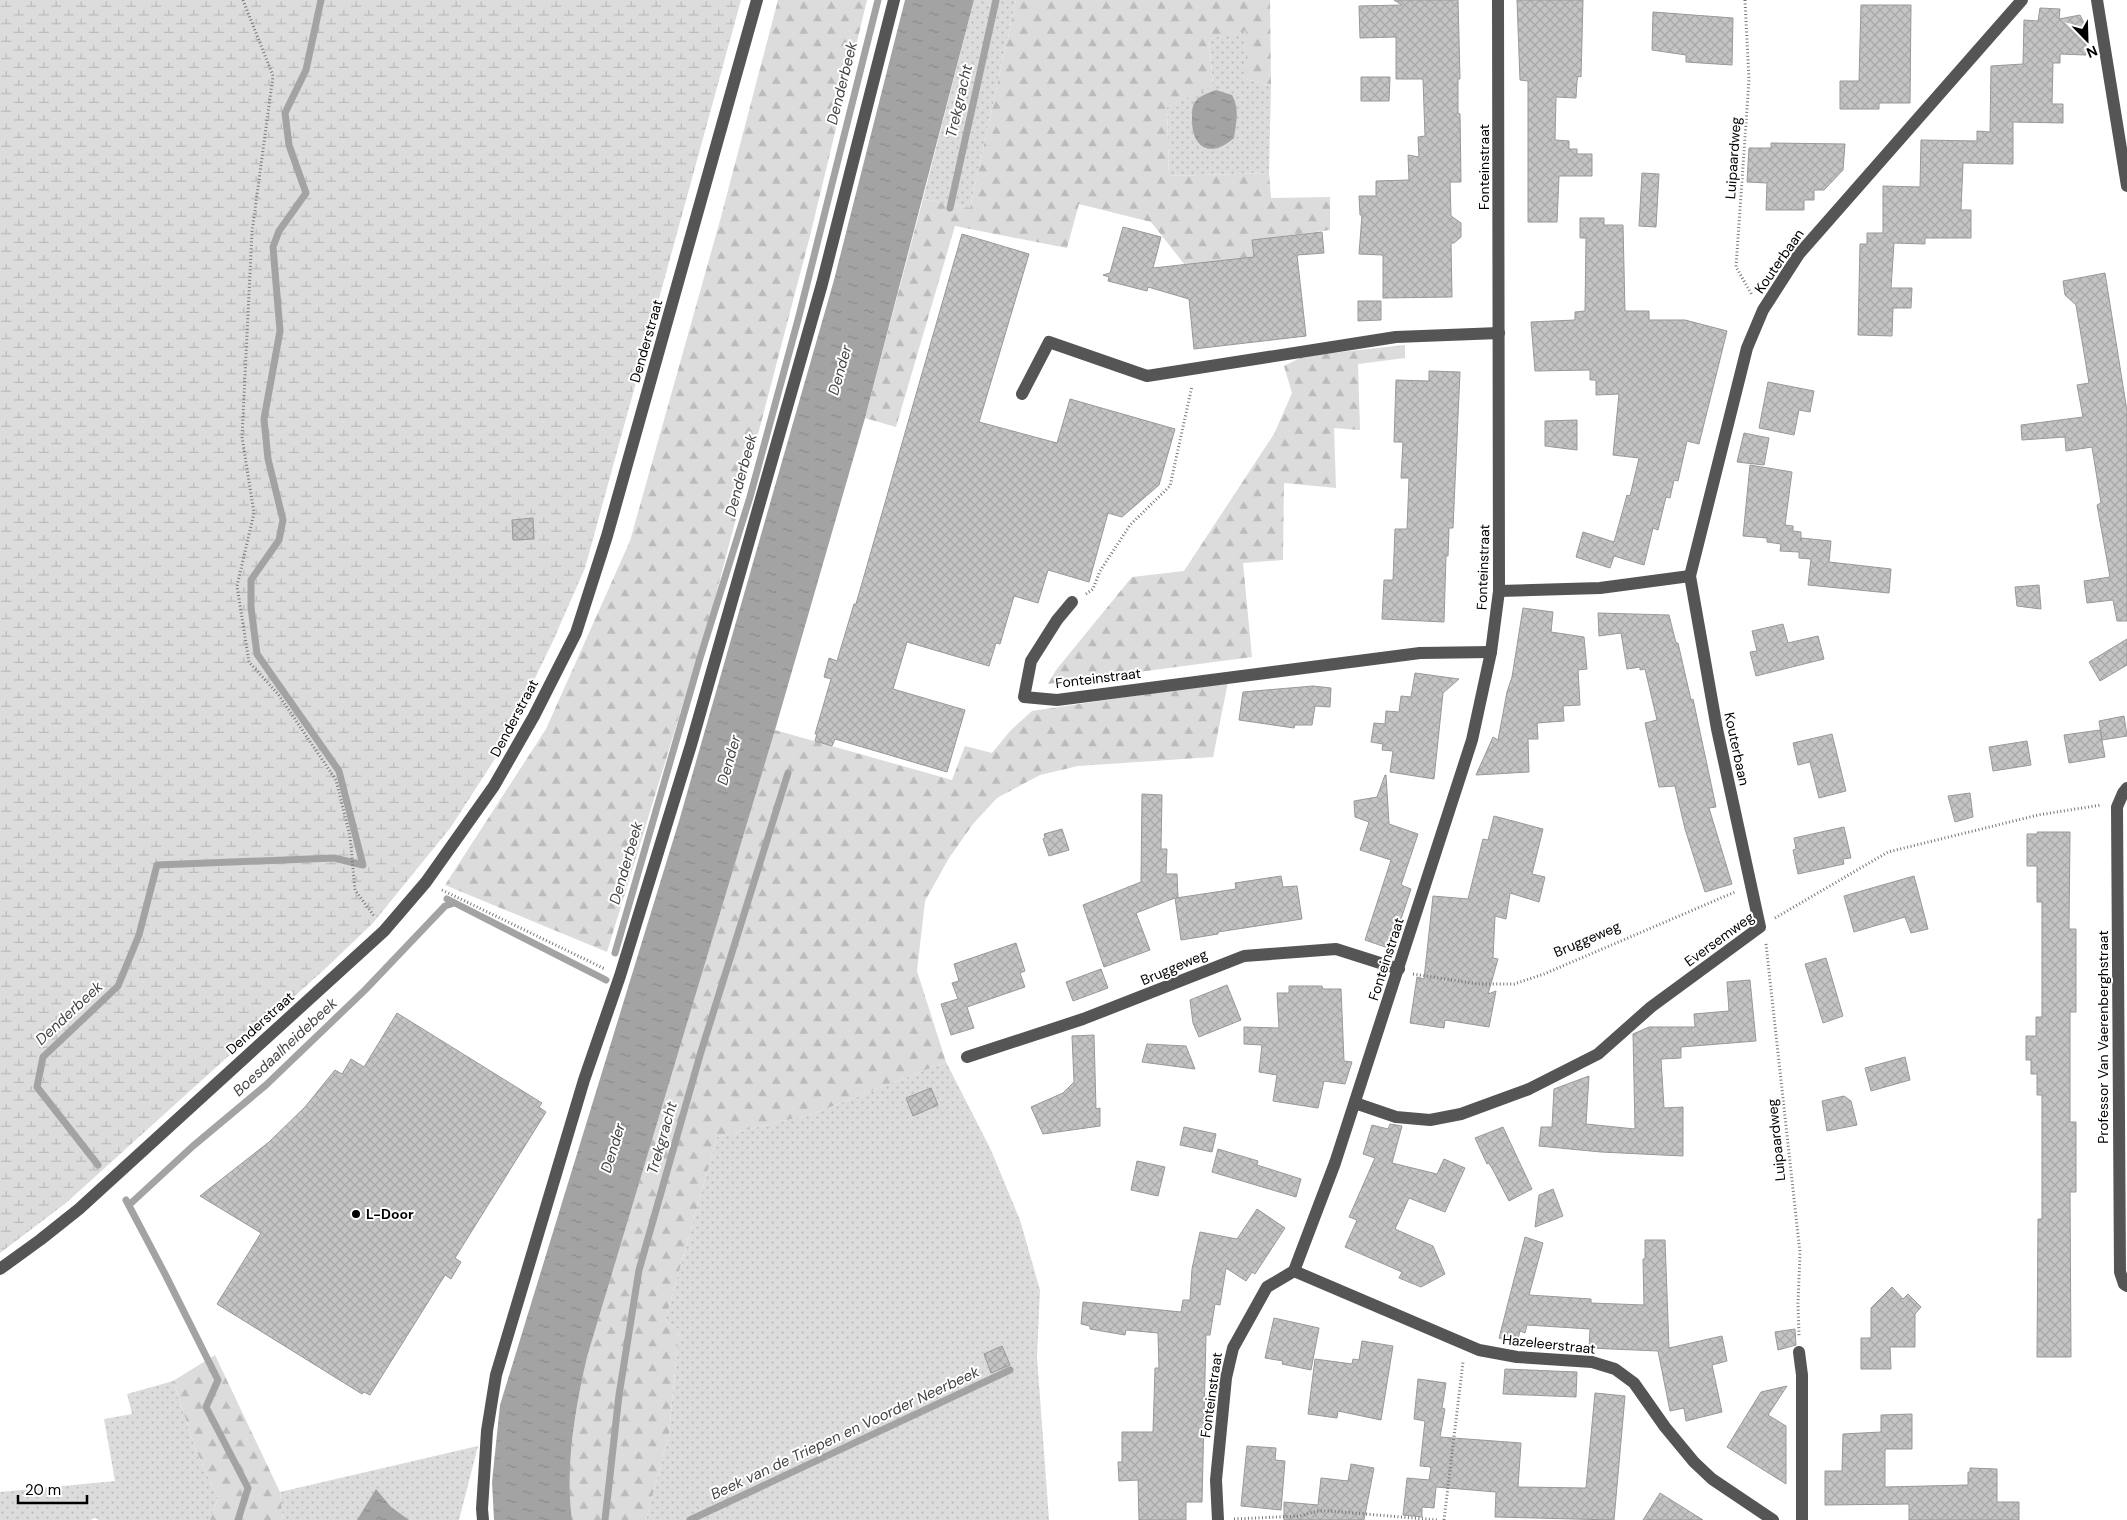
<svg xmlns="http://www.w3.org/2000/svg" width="2127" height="1520" viewBox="0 0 2127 1520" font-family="'DM Sans',sans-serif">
  <defs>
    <pattern id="grass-dots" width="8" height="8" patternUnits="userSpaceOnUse" patternTransform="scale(1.25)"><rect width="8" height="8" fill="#dcdcdc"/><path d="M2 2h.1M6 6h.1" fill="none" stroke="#bbb" stroke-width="1.8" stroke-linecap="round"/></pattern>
    <pattern id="forest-firs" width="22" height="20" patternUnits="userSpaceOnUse" patternTransform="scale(1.25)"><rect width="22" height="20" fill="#dcdcdc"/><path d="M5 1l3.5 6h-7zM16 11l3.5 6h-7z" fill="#bbb"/></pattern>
    <pattern id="wetland-marsh" width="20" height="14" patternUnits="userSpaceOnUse" patternTransform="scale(1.25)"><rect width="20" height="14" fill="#dcdcdc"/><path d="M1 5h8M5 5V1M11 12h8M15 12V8" fill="none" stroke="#bbb"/></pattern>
    <pattern id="water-ripples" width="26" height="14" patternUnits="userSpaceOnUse" patternTransform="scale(1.25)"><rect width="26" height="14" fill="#a3a3a3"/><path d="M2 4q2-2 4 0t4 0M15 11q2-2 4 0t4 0" fill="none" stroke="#8b8b8b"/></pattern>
    <pattern id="building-cross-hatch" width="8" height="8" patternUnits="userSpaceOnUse" patternTransform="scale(1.25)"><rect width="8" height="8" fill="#c4c4c4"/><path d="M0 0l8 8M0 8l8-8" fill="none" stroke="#a7a7a7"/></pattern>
  </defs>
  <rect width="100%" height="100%" fill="#fff"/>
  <g fill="url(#grass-dots)">
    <polygon points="974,0 1016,0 970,208 923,199"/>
    <polygon points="1246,30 1246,79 1271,86 1269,173 1169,176 1167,107 1213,85 1209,39"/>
    <polygon points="946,1062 991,1150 1020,1220 1040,1290 1037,1357 1049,1520 646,1520 669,1434 679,1330 665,1321 717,1137 812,1114"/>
    <polygon points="173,1381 196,1450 218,1498 210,1520 99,1520 95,1518 90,1520 0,1520 0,1492 115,1481 104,1419 132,1414 127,1394"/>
    <polygon points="478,1446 459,1520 283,1520 280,1492"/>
  </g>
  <g fill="url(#forest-firs)">
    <polygon points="778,0 867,0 810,236 713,606 607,952 445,885 546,729 630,541 721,217"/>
    <polygon points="1016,0 1270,0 1271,86 1246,79 1246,31 1209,39 1213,86 1167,107 1169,176 1269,173 1271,198 1330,197 1330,230 1252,240 1254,257 1185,265 1151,222 1079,204 1067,248 955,226 896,427 865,418 923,199 970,208"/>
    <polygon points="1405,345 1405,358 1358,364 1360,430 1334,428 1336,488 1284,483 1283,560 1243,563 1252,657 1048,684 1056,670 1132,577 1184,571 1274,434 1292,393 1284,366 1304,356"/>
    <path d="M 1228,682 L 1213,757 L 1078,766 L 1040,775 L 997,798 L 973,824 L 949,858 L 925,901 L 917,971 L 946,1062 L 812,1114 L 717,1137 L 665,1321 L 679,1330 L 669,1434 L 646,1520 L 572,1520 C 565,1465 575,1410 587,1357 L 775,730 L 952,780 L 965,746 L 992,753 L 1010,731 L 1032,711 Z"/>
    <polygon points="215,1355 280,1492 283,1520 210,1520 218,1498 196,1450 173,1381"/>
  </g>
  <polygon fill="url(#wetland-marsh)" points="0,0 741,0 585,568 553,641 498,754 451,827 373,923 327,967 66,1203 0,1253"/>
  <g fill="url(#water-ripples)">
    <path d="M 905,0 L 974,0 L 865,418 L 775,730 L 587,1357 C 575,1410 565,1465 572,1520 L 494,1520 L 492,1482 L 500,1405 L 679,821 L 834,280 Z"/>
    <path d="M 1216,90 L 1232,95 C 1240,109 1236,123 1234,138 C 1210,159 1191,148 1192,117 C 1192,112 1192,106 1195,102 C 1200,95 1209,93 1216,90 Z"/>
    <polygon points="376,1489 391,1507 409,1520 357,1520"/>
  </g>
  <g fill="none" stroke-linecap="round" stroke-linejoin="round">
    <g stroke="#a3a3a3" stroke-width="7">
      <polyline points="950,208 996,0"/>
      <polyline points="447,899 606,980"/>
      <polyline points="615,953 700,658 750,497 799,316 878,0"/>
      <polyline points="98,1165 37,1087 43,1057 118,986 139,935 157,865 334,858 363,865 339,771 257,654 251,607 251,580 279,540 283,520 268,459 264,419 280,331 273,247 279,231 306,193 289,145 285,113 306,70 321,0"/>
      <polyline points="126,1200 165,1274 218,1380 206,1407 248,1488 238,1520"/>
      <polyline points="129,1205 193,1146 266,1085 365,990 445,906 454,903"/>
      <polyline points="605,1520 619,1395 639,1270 700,1055 788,773"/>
      <polyline points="690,1520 1010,1370"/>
    </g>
  </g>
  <g fill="url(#building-cross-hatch)" stroke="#999">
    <polygon points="1394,0 1458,0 1460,79 1458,79 1458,113 1460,114 1461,182 1450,182 1451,216 1461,223 1461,237 1454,243 1451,243 1452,297 1383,298 1383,255 1359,254 1362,215 1360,215 1359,196 1376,196 1376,181 1409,180 1408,155 1419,157 1418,137 1425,136 1423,79 1396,79 1396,37 1360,38 1359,6 1402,5"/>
    <polygon points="1517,0 1583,0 1581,77 1578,76 1577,81 1576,98 1556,97 1555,140 1569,141 1569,149 1577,149 1577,154 1592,154 1592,176 1559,176 1557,222 1528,222 1528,81 1520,80"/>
    <polygon points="1861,5 1911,5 1910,103 1879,103 1879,109 1840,109 1840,81 1859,81"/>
    <polygon points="2040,8 2060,9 2059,19 2080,15 2086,27 2086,55 2060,54 2060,63 2053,63 2052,104 2063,104 2063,123 2013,122 2013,164 1963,163 1961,210 1971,210 1971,238 1925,238 1925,244 1894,243 1891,288 1912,288 1911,308 1893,308 1892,336 1858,335 1860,244 1867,244 1867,233 1883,233 1883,186 1920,187 1921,140 1977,141 1977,131 1990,132 1991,66 2023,64 2024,20 2038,21"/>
    <polygon points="1653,12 1733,18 1732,65 1686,62 1686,55 1652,50"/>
    <polygon points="1361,77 1390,77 1389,101 1361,101"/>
    <polygon points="1771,143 1845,144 1843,170 1824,190 1814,190 1814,200 1804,200 1804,210 1766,210 1767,183 1747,182 1749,148 1771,148"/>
    <polygon points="1642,173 1659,174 1656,227 1639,226"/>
    <polygon points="1580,218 1604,218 1604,225 1623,225 1625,311 1649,311 1649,320 1685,320 1727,331 1699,444 1687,441 1678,481 1674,480 1670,498 1666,497 1658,530 1653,528 1644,565 1614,556 1610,568 1576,557 1583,532 1614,542 1627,495 1630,496 1639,458 1613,455 1619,394 1596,395 1596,380 1590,380 1590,370 1535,371 1531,322 1575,320 1575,312 1585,311 1586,238 1580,238"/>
    <polygon points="1123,227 1161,237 1153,268 1254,257 1252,240 1322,232 1324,253 1297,255 1306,336 1194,349 1189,299 1148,287 1147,291 1108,281 1109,277 1103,275 1110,273"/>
    <polygon points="962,234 1029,254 979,422 1057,443 1070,399 1175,429 1159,485 1122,517 1108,513 1089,582 1048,570 1038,603 1014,596 1000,644 996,643 989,666 907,642 893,689 965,710 947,772 835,739 832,746 815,741 817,734 815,734 831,679 824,677 829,658 837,661 854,604 856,604"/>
    <polygon points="2105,273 2127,411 2127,621 2117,621 2113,600 2087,603 2084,581 2110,577 2097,505 2101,503 2092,447 2066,451 2065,437 2022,440 2021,425 2083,417 2077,385 2089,383 2076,305 2065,295 2063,281"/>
    <polygon points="1358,301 1381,301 1381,320 1358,321"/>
    <polygon points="1429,371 1460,372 1453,528 1449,528 1448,556 1446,556 1444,622 1382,619 1384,580 1393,580 1395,529 1407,529 1409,478 1401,478 1403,442 1394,442 1396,380 1429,381"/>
    <polygon points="1768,382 1814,391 1810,412 1799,410 1794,435 1759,428"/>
    <polygon points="1577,420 1577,450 1545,446 1545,421"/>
    <polygon points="1744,433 1769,438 1764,465 1737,462"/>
    <polygon points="1750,465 1792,472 1785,525 1793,526 1793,531 1801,532 1801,541 1801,538 1831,541 1829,562 1891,569 1889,593 1808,585 1811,559 1799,558 1799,552 1780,551 1781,544 1767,542 1767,538 1743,536"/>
    <polygon points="533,518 534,539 513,540 512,520"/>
    <polygon points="2039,585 2041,609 2017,606 2015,587"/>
    <polygon points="1523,608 1553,612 1551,632 1584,637 1587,669 1578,670 1580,705 1563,706 1564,721 1537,723 1538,739 1528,739 1529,772 1476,775 1493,737 1498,740 1507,692 1512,677"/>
    <polygon points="1598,613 1669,615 1676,643 1678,643 1691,700 1693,699 1716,807 1709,808 1732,884 1705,892 1685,829 1675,786 1659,787 1645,723 1657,720 1645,669 1640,670 1640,667 1627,669 1621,633 1599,636"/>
    <polygon points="1783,624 1788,643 1818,636 1824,659 1756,676 1750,652 1757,651 1752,631"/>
    <polygon points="2127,639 2127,665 2100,681 2089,662"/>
    <polygon points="1415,673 1459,679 1443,693 1434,779 1390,772 1393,751 1382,750 1383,744 1371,742 1374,723 1385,724 1386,711 1399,712 1401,696 1411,697"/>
    <polygon points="1313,686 1331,688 1330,707 1315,706 1312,725 1295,725 1294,728 1239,720 1243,692"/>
    <polygon points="2124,716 2127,736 2102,740 2099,721"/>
    <polygon points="2100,730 2105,757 2069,763 2064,735"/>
    <polygon points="1832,734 1846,791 1819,798 1810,762 1798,765 1793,743"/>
    <polygon points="2027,741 2031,765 1993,771 1989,747"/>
    <polygon points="1385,775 1386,775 1389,824 1418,834 1401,885 1411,889 1391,949 1365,940 1391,860 1360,850 1369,822 1355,817 1354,801 1377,797"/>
    <polygon points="1970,793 1973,817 1955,822 1948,796"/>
    <polygon points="1142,794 1162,795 1161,849 1167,849 1166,874 1177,874 1178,897 1176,898 1236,889 1235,883 1281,876 1283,887 1297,886 1302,919 1218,932 1218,934 1181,940 1175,898 1136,913 1150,950 1104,967 1083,905 1141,882"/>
    <polygon points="1494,816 1543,829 1532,874 1545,877 1539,902 1510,893 1506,919 1495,916 1493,958 1498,959 1488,994 1496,991 1489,1027 1445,1020 1444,1028 1410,1023 1417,977 1424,979 1433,896 1468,899 1483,839 1488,840"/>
    <polygon points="1844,827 1851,858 1843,859 1844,864 1798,874 1793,850 1796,849 1794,838"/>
    <polygon points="1062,829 1069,850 1049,856 1043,839 1045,838 1044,834"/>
    <polygon points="2037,832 2070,832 2069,929 2076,929 2076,1012 2070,1012 2070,1122 2076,1122 2076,1192 2070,1192 2071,1357 2037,1357 2038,1219 2042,1219 2042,1095 2037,1095 2037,1074 2031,1074 2031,1060 2026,1060 2026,1036 2036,1036 2036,1017 2042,1017 2042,902 2037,902 2037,866 2027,866 2027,834 2038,834"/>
    <polygon points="1914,876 1928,929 1911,933 1905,917 1854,932 1844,896"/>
    <polygon points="1016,943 1025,971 1020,973 1025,987 967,1007 974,1028 951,1035 941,1004 958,999 952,983 959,981 954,964"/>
    <polygon points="1826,958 1843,1016 1823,1023 1805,964"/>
    <polygon points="1101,969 1108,988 1073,1001 1066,982"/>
    <polygon points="1750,980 1756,1041 1681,1047 1681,1058 1661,1059 1664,1108 1683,1107 1683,1156 1601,1152 1539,1146 1541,1127 1552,1127 1554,1089 1589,1076 1586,1124 1635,1129 1633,1034 1649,1027 1695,1027 1694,1014 1729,1011 1727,982"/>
    <polygon points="1227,985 1241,1020 1199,1037 1193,1023 1190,1000"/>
    <polygon points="1289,986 1322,986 1323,989 1341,989 1344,1061 1352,1062 1345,1084 1324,1081 1318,1108 1273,1101 1277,1075 1259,1072 1262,1045 1244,1044 1244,1027 1279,1028 1277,993 1289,993"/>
    <polygon points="397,1013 542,1103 539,1107 546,1112 455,1258 461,1262 451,1279 445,1275 370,1395 364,1392 362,1394 217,1304 261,1233 200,1196 269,1142 305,1107 335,1070 342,1074 351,1059 364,1067"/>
    <polygon points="1094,1035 1096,1109 1100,1108 1100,1126 1043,1134 1031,1107 1063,1093 1074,1082 1072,1036"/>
    <polygon points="1147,1044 1186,1046 1195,1069 1142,1062"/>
    <polygon points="1905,1057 1910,1080 1871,1091 1865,1068"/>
    <polygon points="931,1088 938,1105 913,1116 906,1098"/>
    <polygon points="1844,1096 1851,1101 1857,1125 1827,1131 1822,1101"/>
    <polygon points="1390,1124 1402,1126 1392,1163 1437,1174 1444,1159 1465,1168 1445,1212 1409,1198 1395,1229 1433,1246 1445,1274 1421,1287 1399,1278 1402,1272 1345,1247 1357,1220 1349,1217 1375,1158 1363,1154 1372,1125 1388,1129"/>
    <polygon points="1184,1127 1216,1134 1212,1152 1180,1145"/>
    <polygon points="1503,1127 1532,1189 1509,1201 1494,1172 1489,1163 1487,1164 1475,1138"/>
    <polygon points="1218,1149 1258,1161 1257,1165 1301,1179 1296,1197 1212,1172"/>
    <polygon points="1137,1161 1165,1167 1158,1196 1131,1190"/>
    <polygon points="1553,1189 1563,1216 1535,1227 1539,1195"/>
    <polygon points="1257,1209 1285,1228 1255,1274 1252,1272 1246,1281 1226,1268 1220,1305 1215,1304 1210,1335 1206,1335 1202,1502 1186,1502 1186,1520 1139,1520 1138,1480 1119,1481 1118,1462 1122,1462 1122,1432 1153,1432 1155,1368 1159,1368 1158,1333 1126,1330 1125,1335 1090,1329 1090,1326 1081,1324 1083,1302 1181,1312 1183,1300 1190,1300 1192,1269 1200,1232 1237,1239"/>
    <polygon points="1525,1237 1543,1243 1529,1295 1591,1299 1591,1303 1644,1305 1643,1259 1645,1259 1645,1240 1665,1240 1669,1348 1722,1336 1727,1361 1712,1365 1722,1412 1686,1421 1684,1408 1670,1411 1658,1351 1589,1348 1590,1329 1527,1325 1525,1333 1520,1331 1517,1343 1499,1338"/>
    <polygon points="1892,1287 1903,1299 1908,1294 1921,1307 1915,1314 1915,1347 1890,1347 1891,1369 1861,1369 1861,1338 1871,1338 1871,1308"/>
    <polygon points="1274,1318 1319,1328 1311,1370 1282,1364 1283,1361 1265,1358"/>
    <polygon points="1795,1329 1796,1345 1778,1350 1775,1332"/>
    <polygon points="1362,1341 1393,1346 1381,1420 1338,1411 1337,1418 1308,1414 1315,1359 1352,1364 1353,1359 1359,1360"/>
    <polygon points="1002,1346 1010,1365 991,1373 984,1354"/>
    <polygon points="1505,1369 1577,1372 1576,1397 1503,1394"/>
    <polygon points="1418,1379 1446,1383 1442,1408 1445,1409 1440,1437 1521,1443 1518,1487 1586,1488 1595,1393 1625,1396 1614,1520 1495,1517 1496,1492 1436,1487 1434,1508 1422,1507 1422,1517 1403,1515 1407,1478 1429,1480 1431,1467 1420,1466 1425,1421 1414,1419"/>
    <polygon points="1787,1386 1768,1415 1786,1426 1786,1484 1727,1447 1761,1392"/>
    <polygon points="1912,1414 1912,1449 1885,1449 1885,1487 1968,1485 1968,1472 1970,1472 1970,1468 1997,1469 1997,1502 2019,1502 2019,1520 1909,1520 1909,1504 1825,1505 1825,1471 1842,1471 1843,1434 1881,1432 1881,1415"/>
    <polygon points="1247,1446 1276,1448 1275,1460 1285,1461 1281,1510 1241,1506"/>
    <polygon points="1351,1464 1374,1468 1364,1520 1284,1520 1284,1502 1318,1505 1321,1478 1348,1481"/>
    <polygon points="1660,1493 1703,1520 1643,1520"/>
  </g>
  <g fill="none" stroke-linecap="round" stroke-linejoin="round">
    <g stroke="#777" stroke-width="3" stroke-dasharray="1 2.5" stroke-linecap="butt">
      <polyline points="243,0 273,76 252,232 242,437 254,513 237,586 249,662 278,694 336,780 350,836 355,890 374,916"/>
      <polyline points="1745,0 1749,80 1736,267 1752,295"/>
      <polyline points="1086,594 1093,589 1100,571 1130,525 1170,486 1192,386"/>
      <polyline points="442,890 605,969"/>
      <polyline points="1775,918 1888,852 2038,815 2101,805"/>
      <polyline points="1766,944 1800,1253 1798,1303 1799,1336"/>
      <polyline points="1413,974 1478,984 1514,984 1544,974 1735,892"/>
      <polyline points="1234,1519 1300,1516 1317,1511 1330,1511 1437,1520"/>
      <polyline points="1444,1520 1463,1362"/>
    </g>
    <g stroke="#555" stroke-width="12">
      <polyline points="2097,0 2127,186"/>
      <polyline points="1022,394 1049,342 1147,376 1396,337 1499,333"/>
      <polyline points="1499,591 1600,588 1690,576"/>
      <polyline points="1072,602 1057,620 1031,661 1024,697 1057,700 1420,653 1491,652"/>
      <polyline points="2127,788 2123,793 2117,807 2120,1272 2124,1284 2127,1286"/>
      <polyline points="967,1057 1083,1019 1244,956 1336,949 1399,969"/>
      <polyline points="1355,1103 1396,1117 1430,1120 1461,1114 1529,1089 1598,1054 1651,1007 1760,927 1717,729 1690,576 1747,348 1763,310 1799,254 2022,0"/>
      <polyline points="0,1269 40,1240 79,1209 384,931 426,882 494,786 534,716 576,633 607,536 757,0"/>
      <polyline points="1294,1271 1479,1350 1517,1357 1592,1362 1615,1369 1634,1383 1665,1427 1694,1462 1712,1479 1773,1520"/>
      <polyline points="1799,1352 1802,1375 1802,1520"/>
      <polyline points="483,1520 482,1509 487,1431 496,1375 584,1080 620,976 691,745 822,284 894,0"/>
      <polyline points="1218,1520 1216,1480 1226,1378 1233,1348 1267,1287 1294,1271 1335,1163 1472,740 1491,652 1499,591 1498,0"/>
    </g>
  </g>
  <circle fill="#000" stroke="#fff" stroke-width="2" cx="356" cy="1214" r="5"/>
  <g text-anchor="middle" stroke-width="4" stroke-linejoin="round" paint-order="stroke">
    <g font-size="14" fill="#000" stroke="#fff">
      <text transform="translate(1733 158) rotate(-86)" y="5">Luipaardweg</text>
      <text transform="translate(1484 167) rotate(-90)" y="5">Fonteinstraat</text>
      <text transform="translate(1779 261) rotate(-55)" y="5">Kouterbaan</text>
      <text transform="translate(646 341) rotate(-74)" y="5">Denderstraat</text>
      <text transform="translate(1483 567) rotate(-88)" y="5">Fonteinstraat</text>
      <text transform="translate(1098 678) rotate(-7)" y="5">Fonteinstraat</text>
      <text transform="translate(514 718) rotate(-62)" y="5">Denderstraat</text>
      <text transform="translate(1737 749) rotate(78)" y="5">Kouterbaan</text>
      <text transform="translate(1587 939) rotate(-23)" y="5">Bruggeweg</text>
      <text transform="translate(1719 939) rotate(-36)" y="5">Eversemweg</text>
      <text transform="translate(1386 959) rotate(-72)" y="5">Fonteinstraat</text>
      <text transform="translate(1174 967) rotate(-23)" y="5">Bruggeweg</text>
      <text transform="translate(260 1023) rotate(-42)" y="5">Denderstraat</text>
      <text transform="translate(2103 1037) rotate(-90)" y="5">Professor Van Vaerenberghstraat</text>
      <text transform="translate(1776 1140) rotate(-96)" y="5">Luipaardweg</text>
      <text transform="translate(1549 1344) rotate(6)" y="5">Hazeleerstraat</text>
      <text transform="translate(1211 1395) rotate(-82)" y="5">Fonteinstraat</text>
    </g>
    <g font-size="14" font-weight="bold" fill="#000" stroke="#fff" text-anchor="start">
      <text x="366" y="1219">L-Door</text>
    </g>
    <g font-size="15" font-style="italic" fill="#444" stroke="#fff">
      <text transform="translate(842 83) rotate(-76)" y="5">Denderbeek</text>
      <text transform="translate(959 101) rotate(-77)" y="5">Trekgracht</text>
      <text transform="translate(840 370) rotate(-74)" y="5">Dender</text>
      <text transform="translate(741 475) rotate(-75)" y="5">Denderbeek</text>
      <text transform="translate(729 760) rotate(-74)" y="5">Dender</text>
      <text transform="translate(626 863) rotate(-74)" y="5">Denderbeek</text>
      <text transform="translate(69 1013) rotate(-43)" y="5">Denderbeek</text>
      <text transform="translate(285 1047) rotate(-43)" y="5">Boesdaalheidebeek</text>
      <text transform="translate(662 1138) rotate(-74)" y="5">Trekgracht</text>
      <text transform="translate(613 1148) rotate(-73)" y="5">Dender</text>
      <text transform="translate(845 1433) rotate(-25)" y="5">Beek van de Triepen en Voorder Neerbeek</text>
    </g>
  </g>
  <g transform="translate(2087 40) rotate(157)" stroke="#ffffff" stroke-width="4" paint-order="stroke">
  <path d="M0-4L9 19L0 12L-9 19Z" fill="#000000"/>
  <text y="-8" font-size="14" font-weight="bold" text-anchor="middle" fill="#000000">N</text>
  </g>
  <path d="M18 1495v8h69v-8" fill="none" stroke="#000000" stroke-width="2.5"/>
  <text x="25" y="1495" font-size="15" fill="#000000" stroke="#ffffff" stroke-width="4" paint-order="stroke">20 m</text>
</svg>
